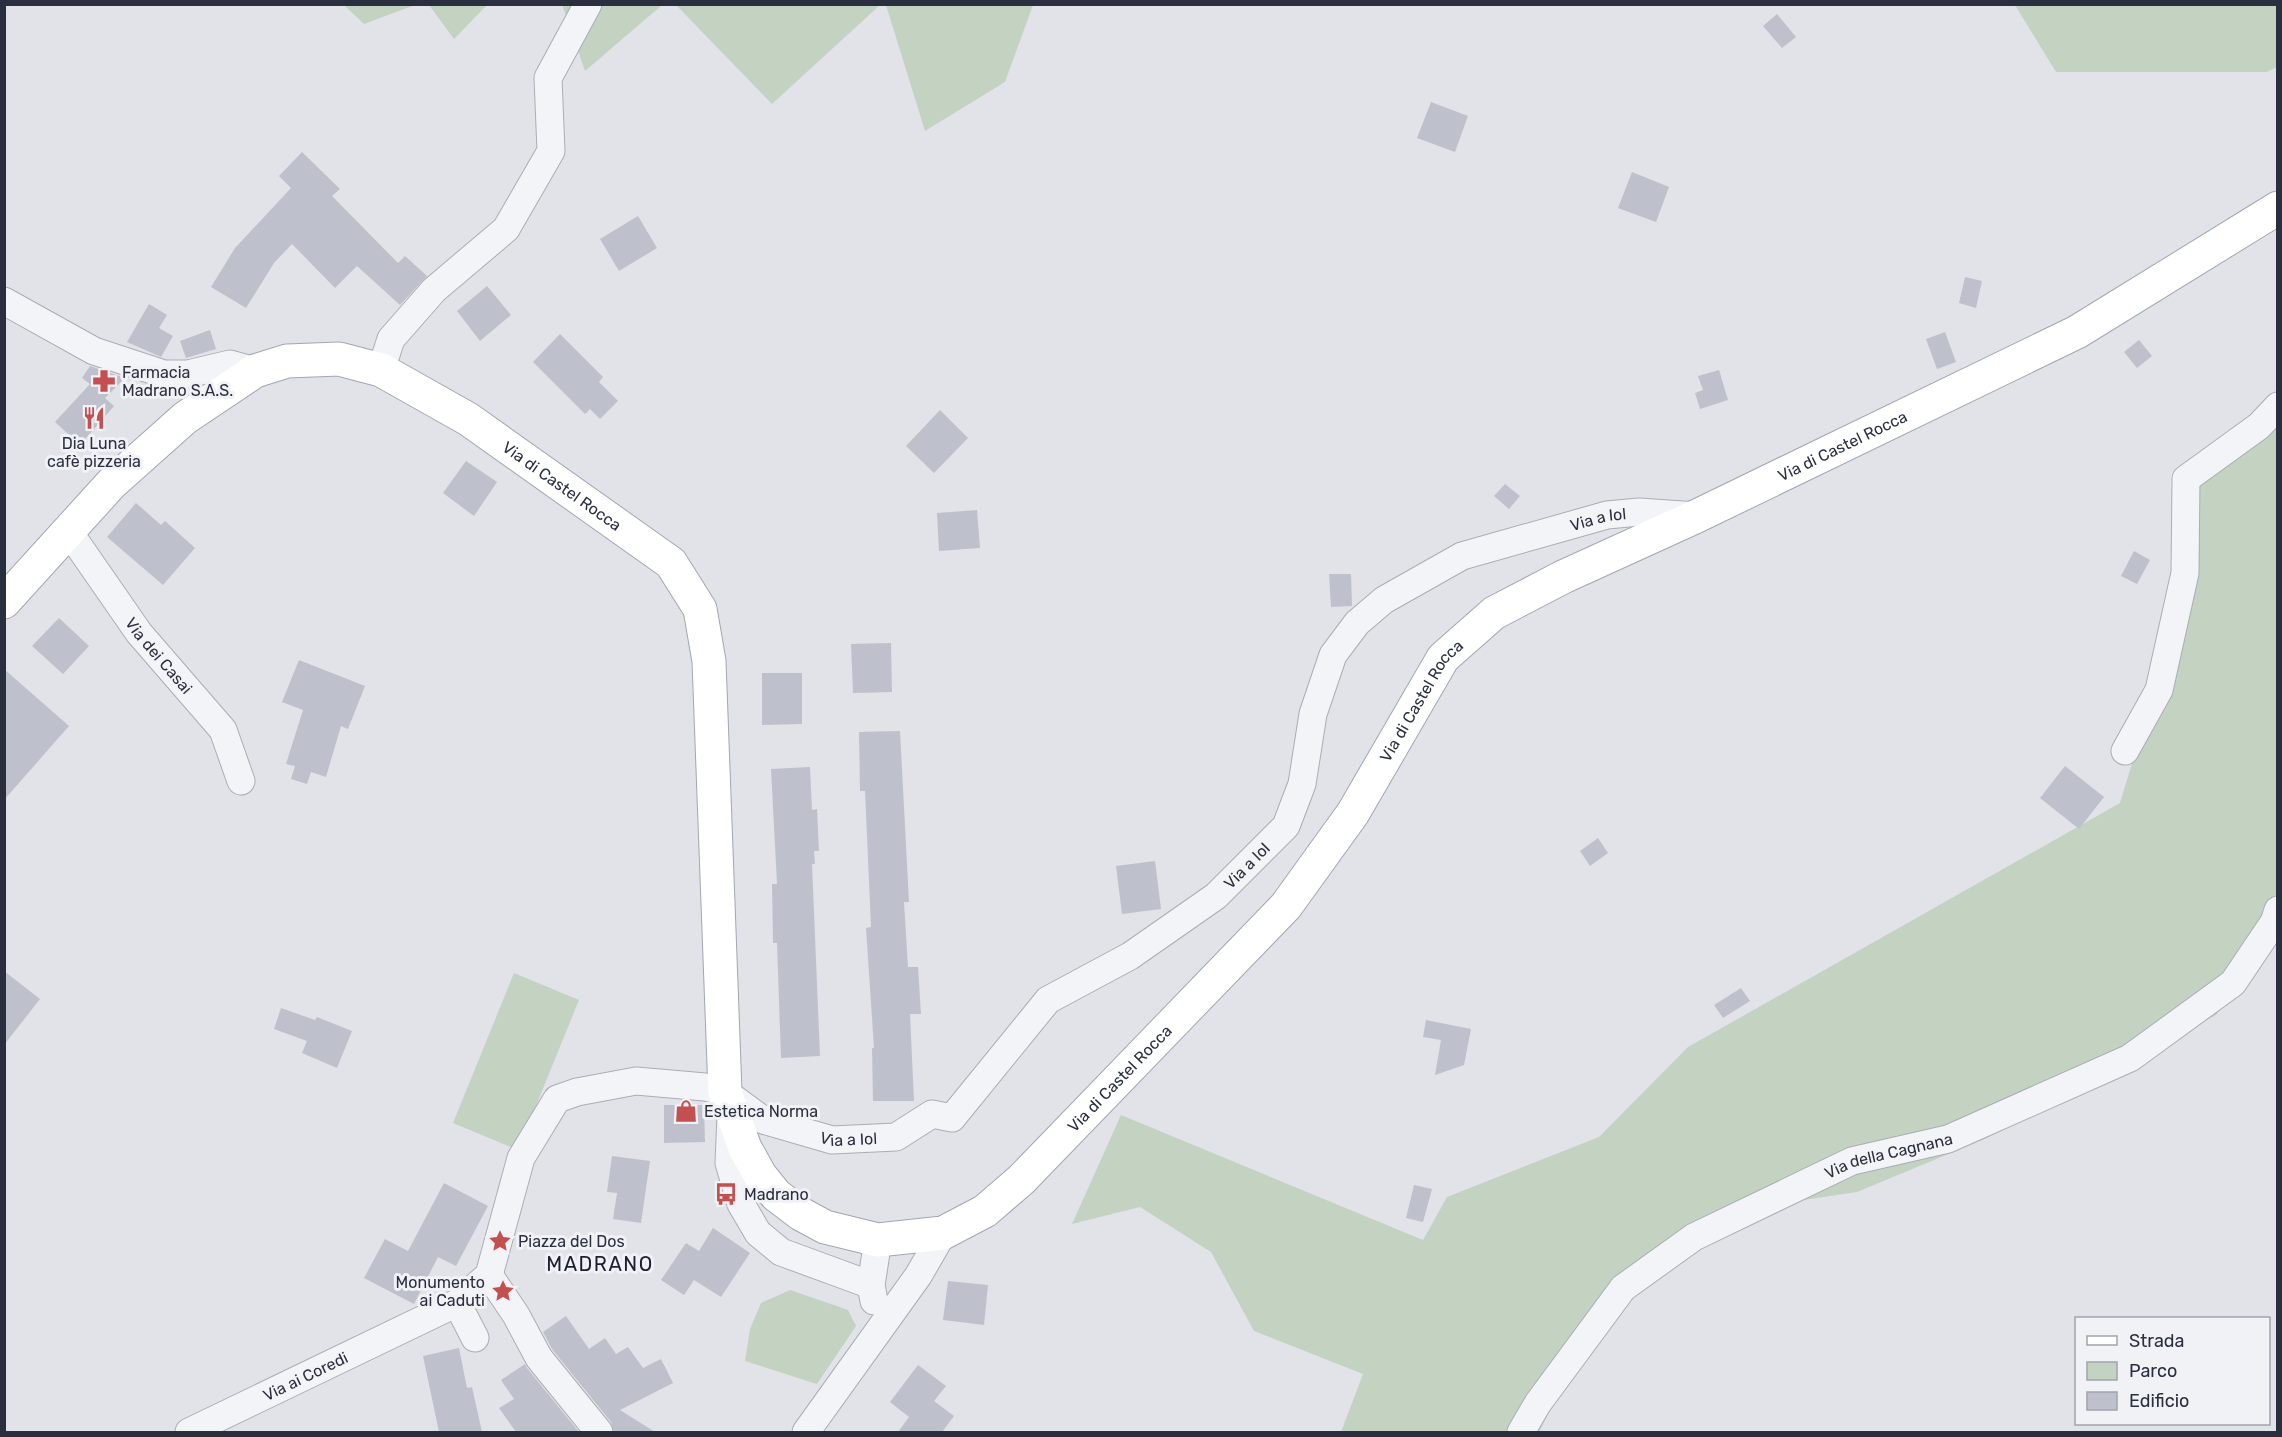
<svg xmlns="http://www.w3.org/2000/svg" width="2282" height="1437" viewBox="0 0 2282 1437" font-family="Rubik,sans-serif">
  <rect width="100%" height="100%" fill="#e1e3e8"/>
  <g fill="#c4d2c2">
    <polygon points="562,4 662,5 585,71"/>
    <polygon points="344,5 415,5 364,24"/>
    <polygon points="429,5 487,5 454,39"/>
    <polygon points="676,5 880,5 772,104"/>
    <polygon points="886,5 886,4 1033,5 1005,82 925,131"/>
    <polygon points="2015,5 2277,5 2277,67 2267,72 2056,72"/>
    <polygon points="2277,403 2277,929 2216,1015 1987,1138 1857,1192 1722,1212 1608,1294 1539,1432 1341,1432 1363,1374 1254,1331 1211,1252 1140,1207 1072,1224 1121,1115 1423,1240 1447,1197 1599,1137 1688,1047 2120,803 2180,604 2189,472"/>
    <polygon points="514,973 579,1000 518,1150 453,1123"/>
    <polygon points="790,1290 848,1310 856,1326 817,1384 745,1361 750,1329 761,1303"/>
  </g>
  <g fill="#bec1cb">
    <polygon points="1777,14 1796,37 1782,48 1763,26"/>
    <polygon points="1431,102 1468,116 1455,152 1417,138"/>
    <polygon points="302,152 340,189 332,196 398,263 405,256 427,276 400,305 357,266 335,288 292,244 274,263 246,308 211,287 235,248 291,188 279,176"/>
    <polygon points="1632,172 1669,187 1656,222 1618,208"/>
    <polygon points="638,216 657,248 619,271 600,239"/>
    <polygon points="1965,277 1982,281 1976,308 1959,303"/>
    <polygon points="487,286 511,315 480,341 457,311"/>
    <polygon points="149,304 167,315 159,328 173,336 161,357 127,342"/>
    <polygon points="210,330 216,349 186,358 180,341"/>
    <polygon points="1945,332 1956,362 1937,369 1926,339"/>
    <polygon points="560,334 603,377 599,382 618,401 600,419 590,409 585,414 533,362"/>
    <polygon points="2139,340 2152,356 2137,368 2124,352"/>
    <polygon points="90,366 125,378 105,398 114,406 80,445 55,422 90,384 82,378"/>
    <polygon points="1719,370 1728,400 1700,409 1695,393 1703,390 1698,376"/>
    <polygon points="940,410 968,438 934,473 906,446"/>
    <polygon points="466,461 497,482 474,516 443,493"/>
    <polygon points="1505,484 1520,496 1509,509 1494,496"/>
    <polygon points="136,503 161,525 165,521 195,548 163,585 107,537"/>
    <polygon points="977,510 980,548 939,551 937,513"/>
    <polygon points="2134,551 2150,560 2137,584 2121,576"/>
    <polygon points="1329,574 1351,574 1352,606 1331,607"/>
    <polygon points="59,618 89,646 63,674 32,646"/>
    <polygon points="891,643 892,692 853,693 851,644"/>
    <polygon points="299,660 365,686 348,729 341,726 326,777 311,772 307,784 291,779 295,766 286,764 303,710 282,702"/>
    <polygon points="4,669 69,726 4,800"/>
    <polygon points="762,673 802,673 802,724 762,725"/>
    <polygon points="900,731 909,902 904,902 908,967 918,967 921,1014 910,1014 914,1101 873,1101 872,1048 874,1048 866,928 871,927 865,791 860,791 859,732"/>
    <polygon points="2065,766 2104,797 2079,829 2040,798"/>
    <polygon points="810,767 812,810 817,809 819,851 814,851 815,864 812,864 820,1056 781,1058 777,943 773,943 772,884 777,884 771,769"/>
    <polygon points="1598,838 1608,853 1590,866 1580,851"/>
    <polygon points="1155,861 1161,909 1122,914 1116,866"/>
    <polygon points="4,971 40,999 4,1045"/>
    <polygon points="1741,988 1750,1001 1723,1018 1714,1005"/>
    <polygon points="281,1008 315,1020 317,1017 352,1031 337,1068 302,1053 307,1041 274,1029"/>
    <polygon points="1426,1020 1471,1029 1464,1065 1435,1075 1441,1040 1423,1037"/>
    <polygon points="664,1105 704,1105 705,1142 664,1143"/>
    <polygon points="612,1156 650,1161 641,1223 613,1219 617,1193 607,1192"/>
    <polygon points="444,1183 488,1206 456,1266 438,1257 414,1304 364,1278 385,1239 408,1251"/>
    <polygon points="1414,1185 1432,1189 1423,1222 1406,1218"/>
    <polygon points="713,1228 750,1253 721,1297 694,1280 684,1295 661,1280 686,1243 699,1251"/>
    <polygon points="948,1281 988,1285 984,1325 943,1320"/>
    <polygon points="566,1316 589,1349 605,1338 616,1354 628,1347 643,1368 661,1359 673,1383 620,1410 655,1432 614,1432 611,1422 552,1349 543,1332"/>
    <polygon points="459,1348 467,1388 472,1387 482,1432 439,1432 423,1356"/>
    <polygon points="525,1364 527,1368 579,1432 516,1432 499,1408 514,1399 501,1380"/>
    <polygon points="918,1365 946,1386 934,1401 954,1416 942,1432 898,1432 909,1417 890,1402"/>
  </g>
  <g fill="none" stroke-linecap="round" stroke-linejoin="round">
    <g stroke="#aaadb5" stroke-width="29">
      <g id="minor">
        <polyline points="4,301 94,351 164,374 188,374 230,364 255,371"/>
        <polyline points="381,370 391,339 434,290 506,229 551,151 548,78 588,4"/>
        <path id="s1" d="M 69,532 L 139,633 L 223,730 L 241,781"/>
        <polyline points="2125,751 2159,690 2185,573 2186,479 2259,426 2278,406"/>
        <polyline points="731,1115 729,1163 741,1204 758,1233 781,1252 871,1285"/>
        <polyline points="489,1275 516,1315 539,1358 599,1432"/>
        <polyline points="874,1301 871,1285 878,1240"/>
        <polyline points="457,1303 475,1338"/>
        <path id="s2" d="M 189,1432 L 457,1303 L 489,1275 L 521,1158 L 557,1099 L 577,1092 L 636,1081 L 705,1087 L 725,1092 L 763,1120 L 832,1140 L 896,1137 L 932,1114 L 952,1118 L 1048,1000 L 1130,956 L 1216,896 L 1286,826 L 1302,784 L 1313,714 L 1333,655 L 1357,623 L 1384,600 L 1462,556 L 1607,515 L 1639,512 L 1697,516"/>
        <polyline points="806,1432 918,1276 943,1233"/>
        <path id="s3" d="M 1521,1432 L 1538,1403 L 1623,1288 L 1694,1237 L 1852,1161 L 1948,1139 L 2130,1058 L 2233,983 L 2274,922 L 2278,910"/>
      </g>
    </g>
    <g stroke="#a1a6b3" stroke-width="35">
      <g id="major">
        <path id="s4" d="M 4,602 L 111,484 L 185,418 L 255,371 L 287,361 L 339,359 L 381,370 L 468,419 L 671,563 L 700,609 L 709,661 L 725,1092 L 745,1148 L 760,1175 L 776,1195 L 801,1214 L 825,1227 L 878,1240 L 943,1233 L 985,1211 L 1021,1180 L 1286,906 L 1353,813 L 1443,658 L 1494,613 L 1563,577 L 1697,516 L 2077,332 L 2278,208"/>
      </g>
    </g>
    <use href="#minor" stroke="#f3f4f7" stroke-width="27"/>
    <use href="#major" stroke="#fff" stroke-width="33"/>
  </g>
  <defs>
    <g id="pharmacy-bare" transform="scale(1.8)"><path d="M-2-6h4v4h4v4h-4v4h-4v-4h-4v-4h4Z" fill="#c44f50" stroke="#f0f2f6" stroke-width="2.5" paint-order="stroke"/></g>
    <g id="restaurant-bare" transform="scale(1.8)"><path d="M-5-6h1v4h1v-4h1v4h1v-4h1v5L-1.5 .5V6h-2V.5L-5-1ZM5-6V6H3V1.5H1.5Q1.5-4 5-6Z" fill="#c44f50" stroke="#f0f2f6" stroke-width="2.5" paint-order="stroke"/></g>
    <g id="shop-bare" transform="scale(1.8)"><path d="M-5-2.5h2.3a2.7 3.5 0 0 1 5.4 0H5L5.5 6h-11ZM-1.5-2.5h3a1.5 2.3 0 0 0-3 0Z" fill="#c44f50" stroke="#f0f2f6" stroke-width="2.5" paint-order="stroke"/></g>
    <g id="bus-bare" transform="scale(1.8)"><path d="M-5-6H5V4H4V6H2V4H-2V6H-4V4H-5ZM-3.5-4V0h7V-4ZM-3.5 1.2v1.5H-2V1.2ZM2 1.2v1.5H3.5V1.2Z" fill="#c44f50" stroke="#f0f2f6" stroke-width="2.5" paint-order="stroke"/></g>
    <g id="sight-bare" transform="scale(1.8)"><path d="M0-6L1.8-2.2L6-1.7L2.9 1.2L3.7 5.4L0 3.3L-3.7 5.4L-2.9 1.2L-6-1.7L-1.8-2.2Z" fill="#c44f50" stroke="#f0f2f6" stroke-width="2.5" paint-order="stroke"/></g>
  </defs>
  <g fill-rule="evenodd">
    <use href="#pharmacy-bare" x="104" y="381"/>
    <use href="#restaurant-bare" x="94" y="418"/>
    <use href="#shop-bare" x="686" y="1111"/>
    <use href="#bus-bare" x="726" y="1194"/>
    <use href="#sight-bare" x="500" y="1241"/>
    <use href="#sight-bare" x="503" y="1291"/>
  </g>
  <g text-anchor="middle" stroke-width="6" stroke-linejoin="round" paint-order="stroke">
    <g font-size="16" fill="#2a2f3f" stroke="#f0f2f6" text-anchor="start">
      <text x="122" y="378">Farmacia<tspan x="122" dy="18">Madrano S.A.S.</tspan></text>
      <text x="94" y="449" text-anchor="middle">Dia Luna<tspan x="94" dy="18">cafè pizzeria</tspan></text>
      <text x="704" y="1117">Estetica Norma</text>
      <text x="744" y="1200">Madrano</text>
      <text x="518" y="1247">Piazza del Dos</text>
      <text x="485" y="1288" text-anchor="end">Monumento<tspan x="485" dy="18">ai Caduti</tspan></text>
    </g>
    <g font-size="16" fill="#2a2f3f" stroke="#f0f2f6">
      <text dy="6" stroke="none"><textPath href="#s4" startOffset="2878">Via di Castel Rocca</textPath></text>
      <text dy="6" stroke="none"><textPath href="#s4" startOffset="687">Via di Castel Rocca</textPath></text>
      <text dy="6" stroke="none"><textPath href="#s2" startOffset="1881">Via a Iol</textPath></text>
      <text dy="6" stroke="none"><textPath href="#s1" startOffset="153">Via dei Casai</textPath></text>
      <text dy="6" stroke="none"><textPath href="#s4" startOffset="2376">Via di Castel Rocca</textPath></text>
      <text dy="6" stroke="none"><textPath href="#s2" startOffset="1341">Via a Iol</textPath></text>
      <text dy="6" stroke="none"><textPath href="#s4" startOffset="1890">Via di Castel Rocca</textPath></text>
      <text dy="6" stroke="none"><textPath href="#s2" startOffset="837">Via a Iol</textPath></text>
      <text dy="6" stroke="none"><textPath href="#s3" startOffset="476">Via della Cagnana</textPath></text>
      <text dy="6" stroke="none"><textPath href="#s2" startOffset="129">Via ai Coredi</textPath></text>
    </g>
    <g font-size="20" letter-spacing="1.5" fill="#1c2030" stroke="#f0f2f6">
      <text x="600" y="1271">MADRANO</text>
    </g>
  </g>
  <rect width="2282" height="1437" fill="none" stroke="#2a2f3f" stroke-width="12"/>
  <rect x="2075" y="1317" width="195" height="108" fill="#f0f2f6" stroke="#a1a4ad" stroke-width="1.5"/>
  <rect x="2087" y="1336" width="30" height="9" fill="#ffffff" stroke="#a1a4ad" stroke-width="1.5"/>
  <text x="2129" y="1347" font-size="18" fill="#2a2f3f">Strada</text>
  <rect x="2087" y="1362" width="30" height="18" fill="#c4d2c2" stroke="#a1a4ad" stroke-width="1.5"/>
  <text x="2129" y="1377" font-size="18" fill="#2a2f3f">Parco</text>
  <rect x="2087" y="1392" width="30" height="18" fill="#bec1cb" stroke="#a1a4ad" stroke-width="1.5"/>
  <text x="2129" y="1407" font-size="18" fill="#2a2f3f">Edificio</text>
</svg>
